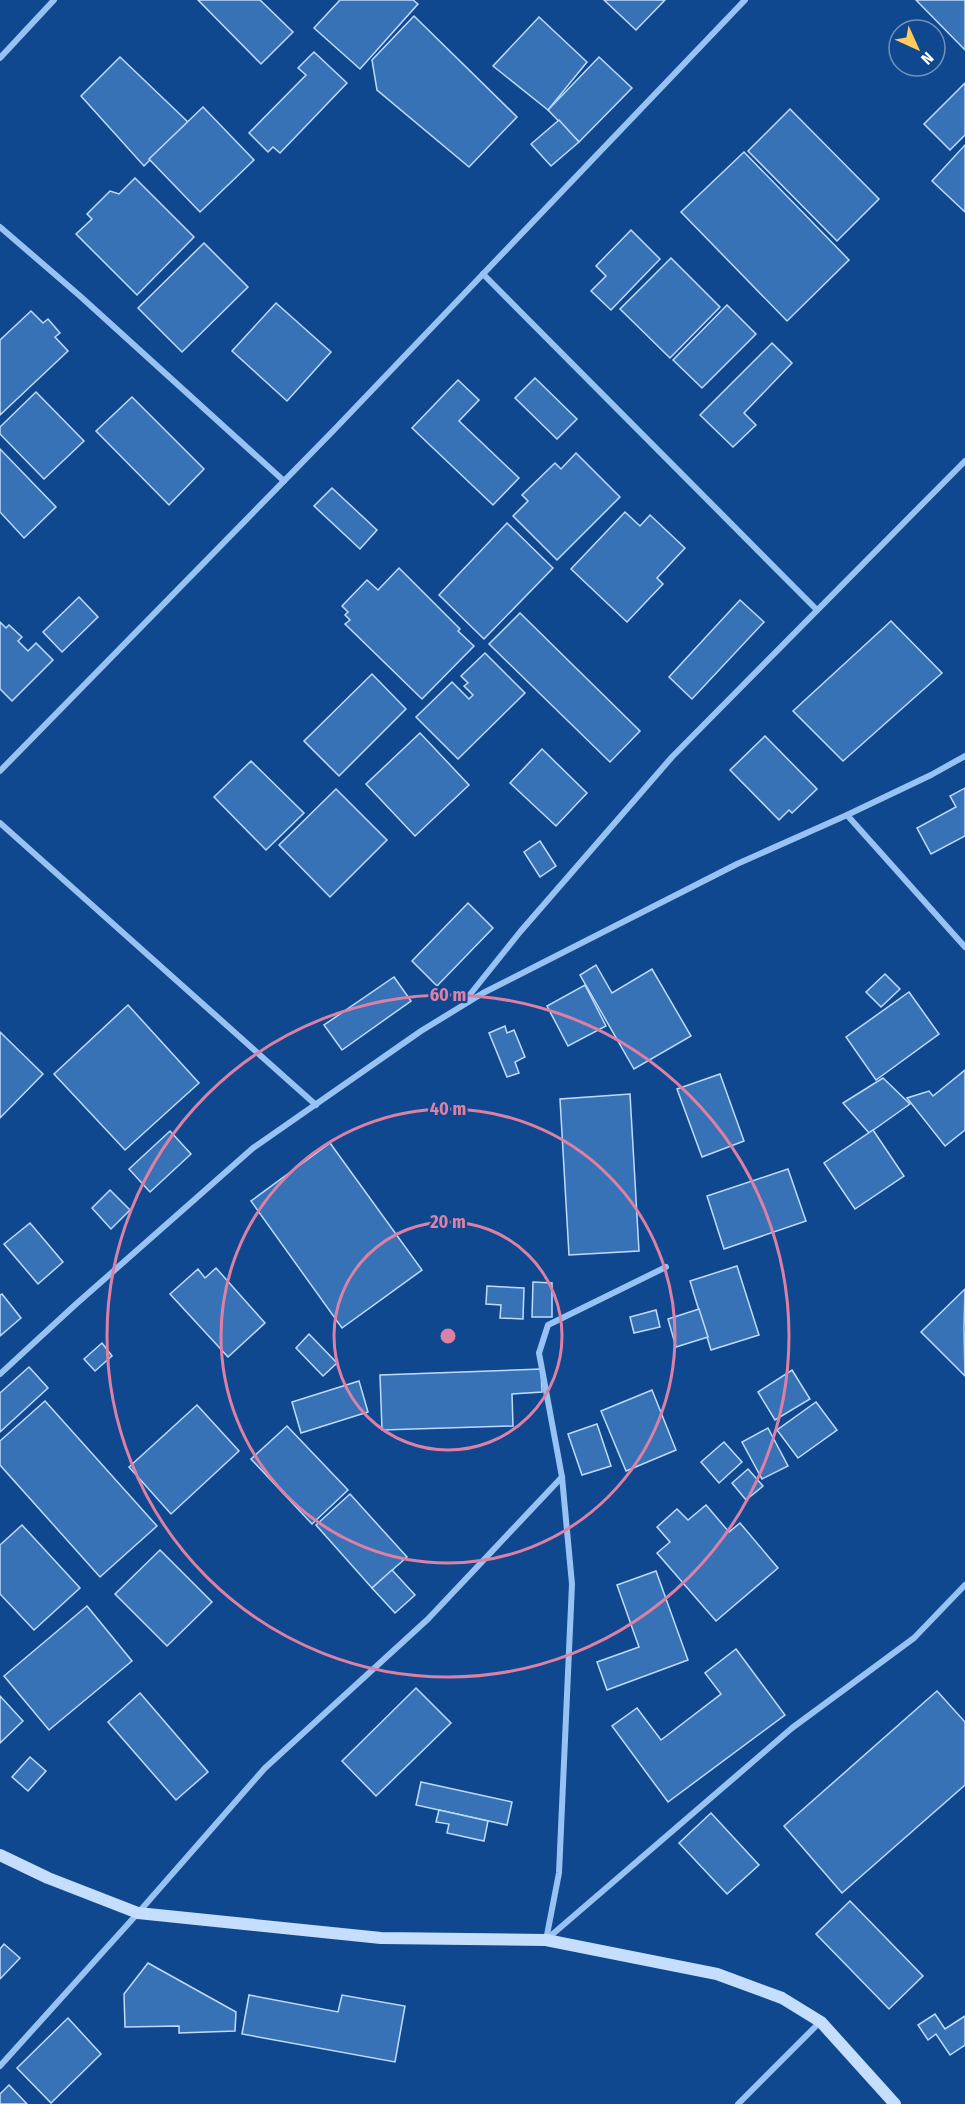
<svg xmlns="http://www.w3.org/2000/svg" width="965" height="2104" viewBox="0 0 965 2104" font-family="'Fira Sans Condensed',sans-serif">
  <rect width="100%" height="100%" fill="#0f488e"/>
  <g fill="#3772b7" stroke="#bedcfe" stroke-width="1.5">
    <polygon points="198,0 260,0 293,32 261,64"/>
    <polygon points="340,0 413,0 418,4 360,69 314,28"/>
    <polygon points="604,0 665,0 636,30"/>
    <polygon points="916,0 965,0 965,50"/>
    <polygon points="414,16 517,117 469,167 377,90 372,60"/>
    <polygon points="539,17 587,62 548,110 493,66"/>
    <polygon points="314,52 347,83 280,153 273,147 268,152 249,133 306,75 298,68"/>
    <polygon points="120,57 188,122 144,166 81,96"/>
    <polygon points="599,57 632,88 579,142 548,110"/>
    <polygon points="965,83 965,135 950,150 924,124"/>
    <polygon points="203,107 254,160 200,212 149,159"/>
    <polygon points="790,109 879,199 837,241 748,151"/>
    <polygon points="559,120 579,142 551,166 531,144"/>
    <polygon points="965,145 965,212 932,181"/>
    <polygon points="744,152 849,260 787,321 681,212"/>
    <polygon points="135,178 194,237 137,295 76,234 92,219 87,214 110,191 119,194"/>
    <polygon points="631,230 660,259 611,310 591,291 606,276 596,266"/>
    <polygon points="204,243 248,287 182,352 138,308"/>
    <polygon points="671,258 720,307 670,358 620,309"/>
    <polygon points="276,303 331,352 287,401 232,351"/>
    <polygon points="727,305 756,334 702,388 673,360"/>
    <polygon points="31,311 43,323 48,319 60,333 55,337 68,351 0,415 0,340"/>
    <polygon points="772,343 792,363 744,413 756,425 733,447 700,415"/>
    <polygon points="535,378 577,419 557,439 515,398"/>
    <polygon points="458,380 479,400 459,421 519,478 493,505 412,428"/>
    <polygon points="36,392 84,441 44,479 0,434 0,427"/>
    <polygon points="132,397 204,469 169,505 96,431"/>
    <polygon points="0,449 56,507 24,538 0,512"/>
    <polygon points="576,453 620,497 557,560 513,516 528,501 522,495 555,463 561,469"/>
    <polygon points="332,488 377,530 360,549 314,506"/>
    <polygon points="625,512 640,526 650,515 685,548 657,578 663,584 627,622 571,569"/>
    <polygon points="507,523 553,568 484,639 439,595"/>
    <polygon points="399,568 460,629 458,631 474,646 422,699 345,624 350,620 345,615 348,612 342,606 367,580 378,590"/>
    <polygon points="79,597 98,617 62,652 43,632"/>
    <polygon points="740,600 764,622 692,699 669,677"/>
    <polygon points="520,613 640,731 610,762 489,644"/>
    <polygon points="891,621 942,673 843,761 793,711"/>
    <polygon points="0,622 6,628 9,625 22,637 18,641 28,651 36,643 53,660 12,701 0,689"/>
    <polygon points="485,653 525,693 458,759 416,717 452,682 469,699 473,695 464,686 468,683 461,676"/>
    <polygon points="372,674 406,709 339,776 304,741"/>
    <polygon points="420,733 469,785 415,836 366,784"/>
    <polygon points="765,736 817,789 792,813 789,810 779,820 730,770"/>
    <polygon points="542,749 587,793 556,826 510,783"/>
    <polygon points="251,761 304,813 266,850 214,797"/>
    <polygon points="965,788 965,836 931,854 917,828 956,807 950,796"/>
    <polygon points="336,789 387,840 330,897 279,845"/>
    <polygon points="540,841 556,866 540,877 524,852"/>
    <polygon points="468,903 493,928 437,986 412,961"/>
    <polygon points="596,965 612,993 652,969 691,1036 634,1069 580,975"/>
    <polygon points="885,974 900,989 881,1007 866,992"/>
    <polygon points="394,977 411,1001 342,1050 324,1025"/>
    <polygon points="585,985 606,1026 568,1046 547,1006"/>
    <polygon points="909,992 939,1034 876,1080 846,1037"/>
    <polygon points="128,1005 199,1083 125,1150 54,1074"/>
    <polygon points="505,1026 507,1033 514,1030 525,1057 515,1062 519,1073 507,1077 489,1033"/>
    <polygon points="0,1032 43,1074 0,1118"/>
    <polygon points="965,1070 965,1130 945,1146 907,1098 929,1091 933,1096"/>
    <polygon points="720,1074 744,1141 702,1157 677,1089"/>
    <polygon points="883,1078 910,1104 869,1133 843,1103"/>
    <polygon points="630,1094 639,1251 569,1255 560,1099"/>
    <polygon points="873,1130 904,1176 855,1209 824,1163"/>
    <polygon points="170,1131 191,1154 150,1192 129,1169"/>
    <polygon points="330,1143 422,1270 342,1328 251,1201"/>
    <polygon points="788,1169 806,1221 724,1249 707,1196"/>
    <polygon points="110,1190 130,1210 111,1229 92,1208"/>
    <polygon points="30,1223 63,1262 38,1284 4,1244"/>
    <polygon points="737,1266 759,1335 711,1350 690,1281"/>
    <polygon points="216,1268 265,1323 228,1357 170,1294 198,1269 205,1278"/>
    <polygon points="533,1282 552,1283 552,1317 532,1317"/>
    <polygon points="487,1286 524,1288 523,1319 500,1318 501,1305 486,1304"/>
    <polygon points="965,1289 964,1328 965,1376 921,1332"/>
    <polygon points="2,1294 21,1318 0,1336 0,1295"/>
    <polygon points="699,1309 708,1337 676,1347 668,1319"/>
    <polygon points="656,1310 660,1327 634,1333 630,1317"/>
    <polygon points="309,1334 337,1363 323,1376 296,1348"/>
    <polygon points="102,1343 112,1356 95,1371 84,1359"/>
    <polygon points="29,1367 48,1388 0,1432 0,1393"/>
    <polygon points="541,1369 542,1392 512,1394 513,1426 382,1430 380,1375"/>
    <polygon points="792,1370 810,1399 775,1420 758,1392"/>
    <polygon points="359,1381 368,1412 301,1433 292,1402"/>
    <polygon points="652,1390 676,1450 626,1471 601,1411"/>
    <polygon points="45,1401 157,1526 100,1577 0,1465 0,1441"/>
    <polygon points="816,1402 837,1430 798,1458 777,1430"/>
    <polygon points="197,1405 239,1451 171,1514 129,1467"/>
    <polygon points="597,1424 611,1466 582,1475 568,1434"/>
    <polygon points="287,1426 348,1490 312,1524 251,1459"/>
    <polygon points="768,1428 788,1466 762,1479 742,1442"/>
    <polygon points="724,1442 742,1462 719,1483 701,1462"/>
    <polygon points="748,1469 763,1486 746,1500 732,1483"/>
    <polygon points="350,1494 407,1557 372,1588 316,1525"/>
    <polygon points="706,1505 729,1532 740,1523 778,1568 716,1621 657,1553 670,1542 657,1527 677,1509 688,1520"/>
    <polygon points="22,1525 80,1588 34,1630 0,1594 0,1545"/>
    <polygon points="160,1550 212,1602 167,1646 115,1594"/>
    <polygon points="392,1570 415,1595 395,1613 372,1588"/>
    <polygon points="656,1571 688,1660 607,1690 597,1662 639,1647 617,1585"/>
    <polygon points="87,1606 132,1661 49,1730 4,1676"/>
    <polygon points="736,1649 785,1715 668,1802 612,1726 637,1708 661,1740 721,1694 705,1673"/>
    <polygon points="416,1688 451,1723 376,1796 342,1761"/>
    <polygon points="937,1691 965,1722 965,1785 842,1893 784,1826"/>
    <polygon points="140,1693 208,1772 176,1800 108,1722"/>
    <polygon points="0,1696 23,1721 0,1743"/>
    <polygon points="30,1757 46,1771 28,1791 12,1777"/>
    <polygon points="421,1782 512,1802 507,1825 416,1805"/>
    <polygon points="439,1810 488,1821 484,1841 447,1833 449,1824 436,1822"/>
    <polygon points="711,1813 759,1865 727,1894 679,1843"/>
    <polygon points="850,1901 923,1976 889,2009 816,1934"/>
    <polygon points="4,1944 20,1958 0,1979 0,1949"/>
    <polygon points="148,1963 236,2012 235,2031 179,2033 179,2026 125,2027 124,1994"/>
    <polygon points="249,1995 338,2012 342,1995 405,2006 395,2062 242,2034"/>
    <polygon points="935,2014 945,2029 965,2016 965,2045 950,2055 936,2034 928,2040 918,2025"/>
    <polygon points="68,2018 101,2054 51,2103 17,2068"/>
    <polygon points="9,2085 27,2104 0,2104 0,2094"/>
  </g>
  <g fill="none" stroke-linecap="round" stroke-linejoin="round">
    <g stroke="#97c2f3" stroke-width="6">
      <polyline points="0,58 54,0"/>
      <polyline points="0,227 80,296 284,481"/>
      <polyline points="483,274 817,610"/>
      <polyline points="0,771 332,432 745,0"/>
      <polyline points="847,815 965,947"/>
      <polyline points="0,823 316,1105"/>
      <polyline points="464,1002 520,932 672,757 965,461"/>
      <polyline points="0,1374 75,1305 253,1148 421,1031 483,993 737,864 847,815 931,775 965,756"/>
      <polyline points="547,1939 792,1728 914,1638 965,1585"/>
      <polyline points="546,1940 559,1873 572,1584 562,1477 539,1353 548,1325 666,1267"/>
      <polyline points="0,2066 138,1913 265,1768 428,1619 562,1477"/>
      <polyline points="738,2104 820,2022"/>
    </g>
    <polyline stroke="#c6defd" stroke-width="12" points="0,1855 48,1878 138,1913 381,1938 546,1940 717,1974 782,1998 821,2022 895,2104"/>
  </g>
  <g fill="none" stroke="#dd80a5" stroke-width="3">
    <circle cx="448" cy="1336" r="114"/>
    <circle cx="448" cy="1336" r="227"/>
    <circle cx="448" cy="1336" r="341"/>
  </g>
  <circle cx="448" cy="1336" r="9" fill="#dd80a5" stroke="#0f488e" stroke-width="3"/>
  <g font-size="18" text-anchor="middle" font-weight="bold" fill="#dd80a5" stroke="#0f488e" stroke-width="4.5" stroke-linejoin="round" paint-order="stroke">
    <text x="448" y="1001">60 m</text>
    <text x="448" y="1115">40 m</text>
    <text x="448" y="1228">20 m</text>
  </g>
  <g transform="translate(917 48) rotate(135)"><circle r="28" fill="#0f488e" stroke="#6f91bb" stroke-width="1.5"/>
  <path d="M0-4.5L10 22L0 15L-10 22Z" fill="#ffcc59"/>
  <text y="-9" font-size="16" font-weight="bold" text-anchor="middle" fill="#ffffff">N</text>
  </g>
</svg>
